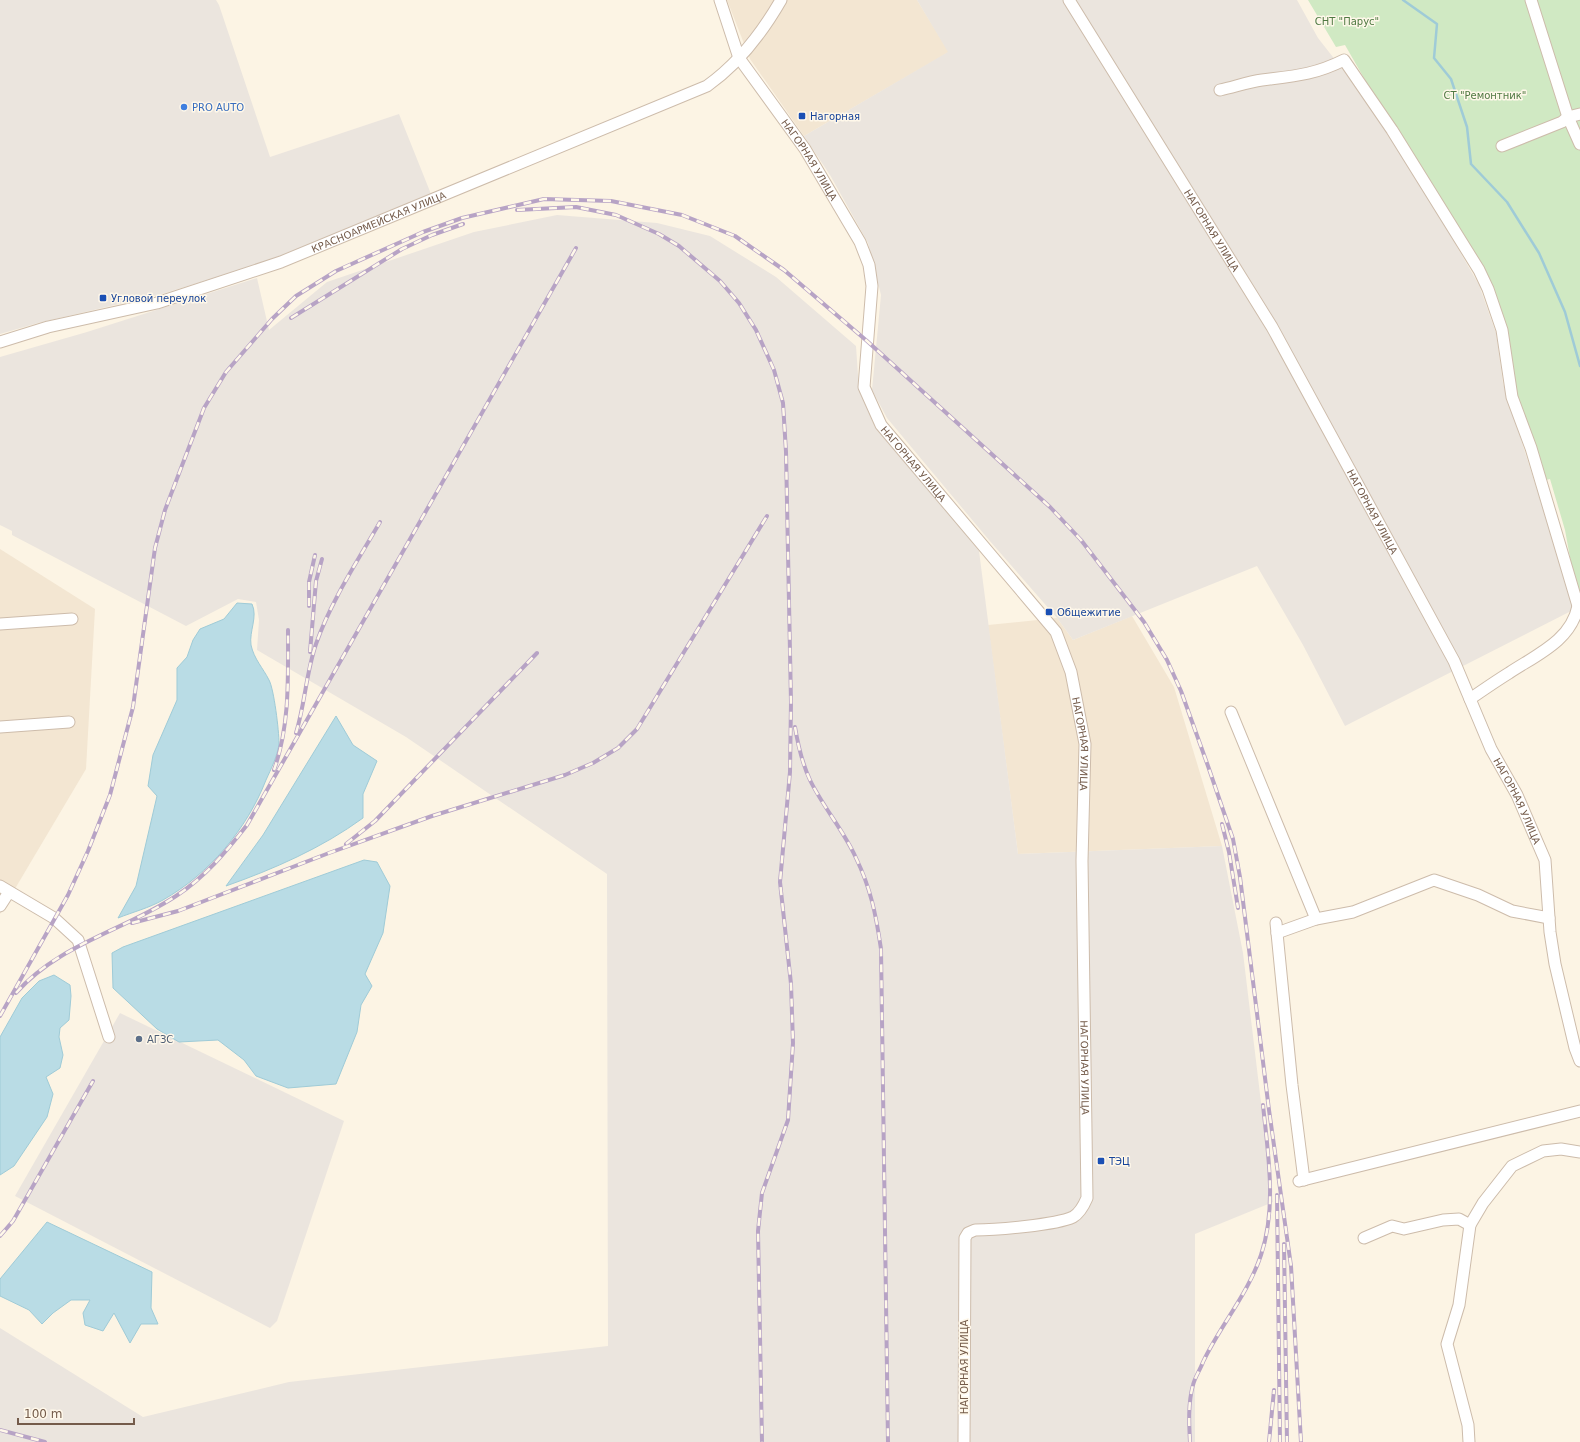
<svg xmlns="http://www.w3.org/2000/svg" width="1580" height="1442" viewBox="0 0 1580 1442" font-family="'DejaVu Sans',sans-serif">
  <rect width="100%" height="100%" fill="#fcf4e4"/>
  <g fill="#f3e6d2">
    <polygon points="727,0 917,0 949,52 804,136 750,59"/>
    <polygon points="0,549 95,609 86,769 0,914"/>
    <polygon points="1132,616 1174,687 1222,846 1018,854 988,625 1057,618 1073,640"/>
  </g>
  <g fill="#ebe5de">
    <polygon points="0,0 216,0 219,5 270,157 399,114 431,194 281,257 162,294 38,323 0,334"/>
    <polygon points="917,0 1297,0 1318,38 1390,130 1479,285 1496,333 1503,383 1575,609 1345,726 1303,645 1257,566 1073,640 1057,618 989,540 887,418 872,390 881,295 868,243 830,175 804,136 948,52"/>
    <polygon points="557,215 657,223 710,236 776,277 856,346 859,390 875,427 906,464 909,464 979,551 1018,854 1222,846 1243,953 1273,1202 1195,1234 1195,1442 0,1442 0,1328 143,1417 289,1382 608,1346 607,874 406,737 257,650 259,620 256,602 238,599 186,626 12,535 12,531 0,525 0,357 87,332 257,278 269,330 327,282 474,232"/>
    <polygon points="120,1013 344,1121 277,1321 270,1328 15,1196"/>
  </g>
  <polygon fill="#d0e9c3" points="1308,0 1580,0 1580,603 1568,565 1571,563 1565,530 1550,479 1542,481 1516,403 1498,312 1345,45 1336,47"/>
  <g fill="#b9dce5" stroke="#9fcbd7">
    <path d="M 237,603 L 252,604 C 258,617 249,631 251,645 C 254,659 263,668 269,680 C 274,689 279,731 279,743 C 278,755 271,769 266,780 C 247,829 209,874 163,900 C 149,908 133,912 118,918 L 136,886 L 157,796 L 148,786 L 153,755 L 177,700 L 177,668 L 187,657 L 193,640 L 200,629 L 224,619 Z"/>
    <path d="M 336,716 L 353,745 L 377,761 L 363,794 L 363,818 C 322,848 274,869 226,886 L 263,835 Z"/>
    <polygon points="364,860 377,862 390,886 383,933 365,974 372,986 361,1005 357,1032 336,1084 288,1088 256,1076 244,1060 218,1040 179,1042 157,1029 113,988 112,953 123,947"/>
    <polygon points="54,975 70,985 71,996 69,1020 60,1028 59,1037 63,1055 60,1068 46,1077 53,1094 47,1117 14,1166 0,1175 0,1037 22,998 39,981"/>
    <polygon points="47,1222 152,1272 151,1308 158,1324 141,1324 130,1343 114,1313 103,1331 85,1325 83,1313 90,1300 71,1300 53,1313 42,1324 29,1310 0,1296 0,1279"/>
  </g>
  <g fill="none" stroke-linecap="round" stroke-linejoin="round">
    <polyline stroke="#9fcbd7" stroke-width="2.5" points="1403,0 1437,24 1434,58 1451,79 1467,127 1471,164 1507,202 1539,253 1565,312 1580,366"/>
    <g stroke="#cdbcab" stroke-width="13">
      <g id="minor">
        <path id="s1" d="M 720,0 L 739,58 L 805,149 L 860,242 L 869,265 L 872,286 L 864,387 L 881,425 L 1056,632 L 1071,672 L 1085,744 L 1082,861 L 1087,1198 C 1084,1205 1080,1213 1073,1217 C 1056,1225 995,1230 975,1230 L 968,1233 L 965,1238 L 964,1442"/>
        <path id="s2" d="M 1069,0 L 1272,327 L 1454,661 L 1491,749 L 1517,795 L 1545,860 L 1550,932 L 1555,964 L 1575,1048 L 1580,1061"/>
        <polyline points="1531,0 1568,117 1580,144"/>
        <path d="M 1220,90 C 1234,87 1248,82 1262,80 C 1294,76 1314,75 1344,60 L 1392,130 L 1479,270 L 1488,289 L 1502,330 L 1512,397 L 1531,448 L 1578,606 L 1580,605"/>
        <polyline points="1502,146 1562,122 1568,117 1580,114"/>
        <path id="s3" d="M 0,342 L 48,327 L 157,303 L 281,262 L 707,86 C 738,64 762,33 781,0"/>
        <polyline points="0,624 72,619"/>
        <path d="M 1470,699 C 1483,690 1496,681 1509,673 C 1536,655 1571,641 1578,606"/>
        <polyline points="1231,712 1316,919"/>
        <polyline points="0,727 69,722"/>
        <polyline points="0,886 54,918 78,940 109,1037"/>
        <polyline points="0,906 9,892"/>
        <polyline points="1276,923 1292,1085 1304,1180"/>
        <polyline points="1277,933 1316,919 1353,912 1434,880 1478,895 1512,911 1549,918"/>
        <polyline points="1299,1181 1580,1111"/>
        <polyline points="1364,1238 1392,1226 1404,1229 1443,1220 1459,1219 1470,1225"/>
        <polyline points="1469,1442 1468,1425 1447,1344 1459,1305 1470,1225 1483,1203 1512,1166 1543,1151 1561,1149 1580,1152"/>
      </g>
    </g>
    <use href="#minor" stroke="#fff" stroke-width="11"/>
    <g stroke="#b7a3c5" stroke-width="4">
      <g id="rail">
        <polyline points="517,210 576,207 616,215 659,234 679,246 720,281 739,303 756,330 774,370 783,403 786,452 791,702 790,772 780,882 791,984 793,1043 788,1120 762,1193 758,1231 762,1442"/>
        <polyline points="291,318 402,249 432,235 463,224"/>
        <polyline points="309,606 309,582 315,555"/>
        <polyline points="310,652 316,581 322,559"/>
        <path d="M 795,727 C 798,745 802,763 810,780 C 823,807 844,831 856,858 C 871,889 876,915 881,949 L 888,1442"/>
        <path d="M 296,733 C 305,704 306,673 316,644 C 331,601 357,562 380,522"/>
        <path d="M 274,770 C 290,725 288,678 288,630"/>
        <polyline points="1222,824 1229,852 1238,908"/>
        <polyline points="346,844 375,821 537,653"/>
        <polyline points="132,923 178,911 329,853 432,816 565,775 593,763 618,748 637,729 767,516"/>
        <path d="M 16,993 C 59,944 123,931 176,896 C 205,877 226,852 247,825 L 576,248"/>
        <polyline points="0,1016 68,895 88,851 110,795 133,707 155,548 165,510 204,408 226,372 272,319 296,296 336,271 423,232 462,218 544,199 611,201 682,215 735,236 784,270 867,341 1050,507 1081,540 1144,622 1167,660 1181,691 1208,766 1233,839 1240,877 1269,1110 1291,1266 1301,1442"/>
        <polyline points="1277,1195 1280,1442"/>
        <polyline points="0,1236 13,1221 93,1081"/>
        <polyline points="1284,1244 1287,1442"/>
        <polyline points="0,1430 45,1442"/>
        <path d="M 1190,1442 C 1189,1423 1188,1403 1193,1385 C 1195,1377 1200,1370 1203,1362 C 1220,1326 1248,1294 1261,1255 C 1277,1207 1268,1154 1263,1105"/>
        <polyline points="1269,1442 1274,1390"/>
      </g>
    </g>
    <use href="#rail" stroke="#fff8ea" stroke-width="2.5" stroke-dasharray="8" stroke-linecap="butt"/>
  </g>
  <circle fill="#3f7fe0" stroke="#fff8ea" stroke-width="1.5" cx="184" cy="107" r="4"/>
  <g fill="#1a4fb4" stroke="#fff8ea" stroke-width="1.5">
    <rect x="798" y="112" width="8" height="8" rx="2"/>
    <rect x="99" y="294" width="8" height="8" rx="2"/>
    <rect x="1045" y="608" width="8" height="8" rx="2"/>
    <rect x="1097" y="1157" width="8" height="8" rx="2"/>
  </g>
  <circle fill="#5c6f8a" stroke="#fff8ea" stroke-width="1.5" cx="139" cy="1039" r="4"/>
  <g text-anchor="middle" stroke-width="3" stroke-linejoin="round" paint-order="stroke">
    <g font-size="10" fill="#4f7942" stroke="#fff8ea">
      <text x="1347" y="25">СНТ "Парус"</text>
      <text x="1485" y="99">СТ "Ремонтник"</text>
    </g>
    <g font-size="10" fill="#366cbe" stroke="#fff8ea" text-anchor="start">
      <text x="192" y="111">PRO AUTO</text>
    </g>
    <g font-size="10" fill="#164399" stroke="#fff8ea" text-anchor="start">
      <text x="810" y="120">Нагорная</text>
      <text x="111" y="302">Угловой переулок</text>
      <text x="1057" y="616">Общежитие</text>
      <text x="1109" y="1165">ТЭЦ</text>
    </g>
    <g font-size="10" fill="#745b4a" stroke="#fff8ea">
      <text dy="4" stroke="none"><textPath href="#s1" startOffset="185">НАГОРНАЯ УЛИЦА</textPath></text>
      <text dy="4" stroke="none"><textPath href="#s3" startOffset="398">КРАСНОАРМЕЙСКАЯ УЛИЦА</textPath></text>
      <text dy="4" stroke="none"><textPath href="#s2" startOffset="271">НАГОРНАЯ УЛИЦА</textPath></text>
      <text dy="4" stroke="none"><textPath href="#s1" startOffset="521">НАГОРНАЯ УЛИЦА</textPath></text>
      <text dy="4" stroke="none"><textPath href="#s2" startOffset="595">НАГОРНАЯ УЛИЦА</textPath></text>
      <text dy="4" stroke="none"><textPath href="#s1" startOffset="857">НАГОРНАЯ УЛИЦА</textPath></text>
      <text dy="4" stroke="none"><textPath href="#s2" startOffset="919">НАГОРНАЯ УЛИЦА</textPath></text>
      <text dy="4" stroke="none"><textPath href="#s1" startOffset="1181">НАГОРНАЯ УЛИЦА</textPath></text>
      <text transform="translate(964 1367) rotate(-90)" y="4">НАГОРНАЯ УЛИЦА</text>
    </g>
    <g font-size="10" fill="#4e5e75" stroke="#fff8ea" text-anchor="start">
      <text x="147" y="1043">АГЗС</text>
    </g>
  </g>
  <path d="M18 1418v6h116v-6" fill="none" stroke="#745b4a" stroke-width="2"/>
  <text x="24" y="1418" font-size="12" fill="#745b4a" stroke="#fff8ea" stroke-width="3" paint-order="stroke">100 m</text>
</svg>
